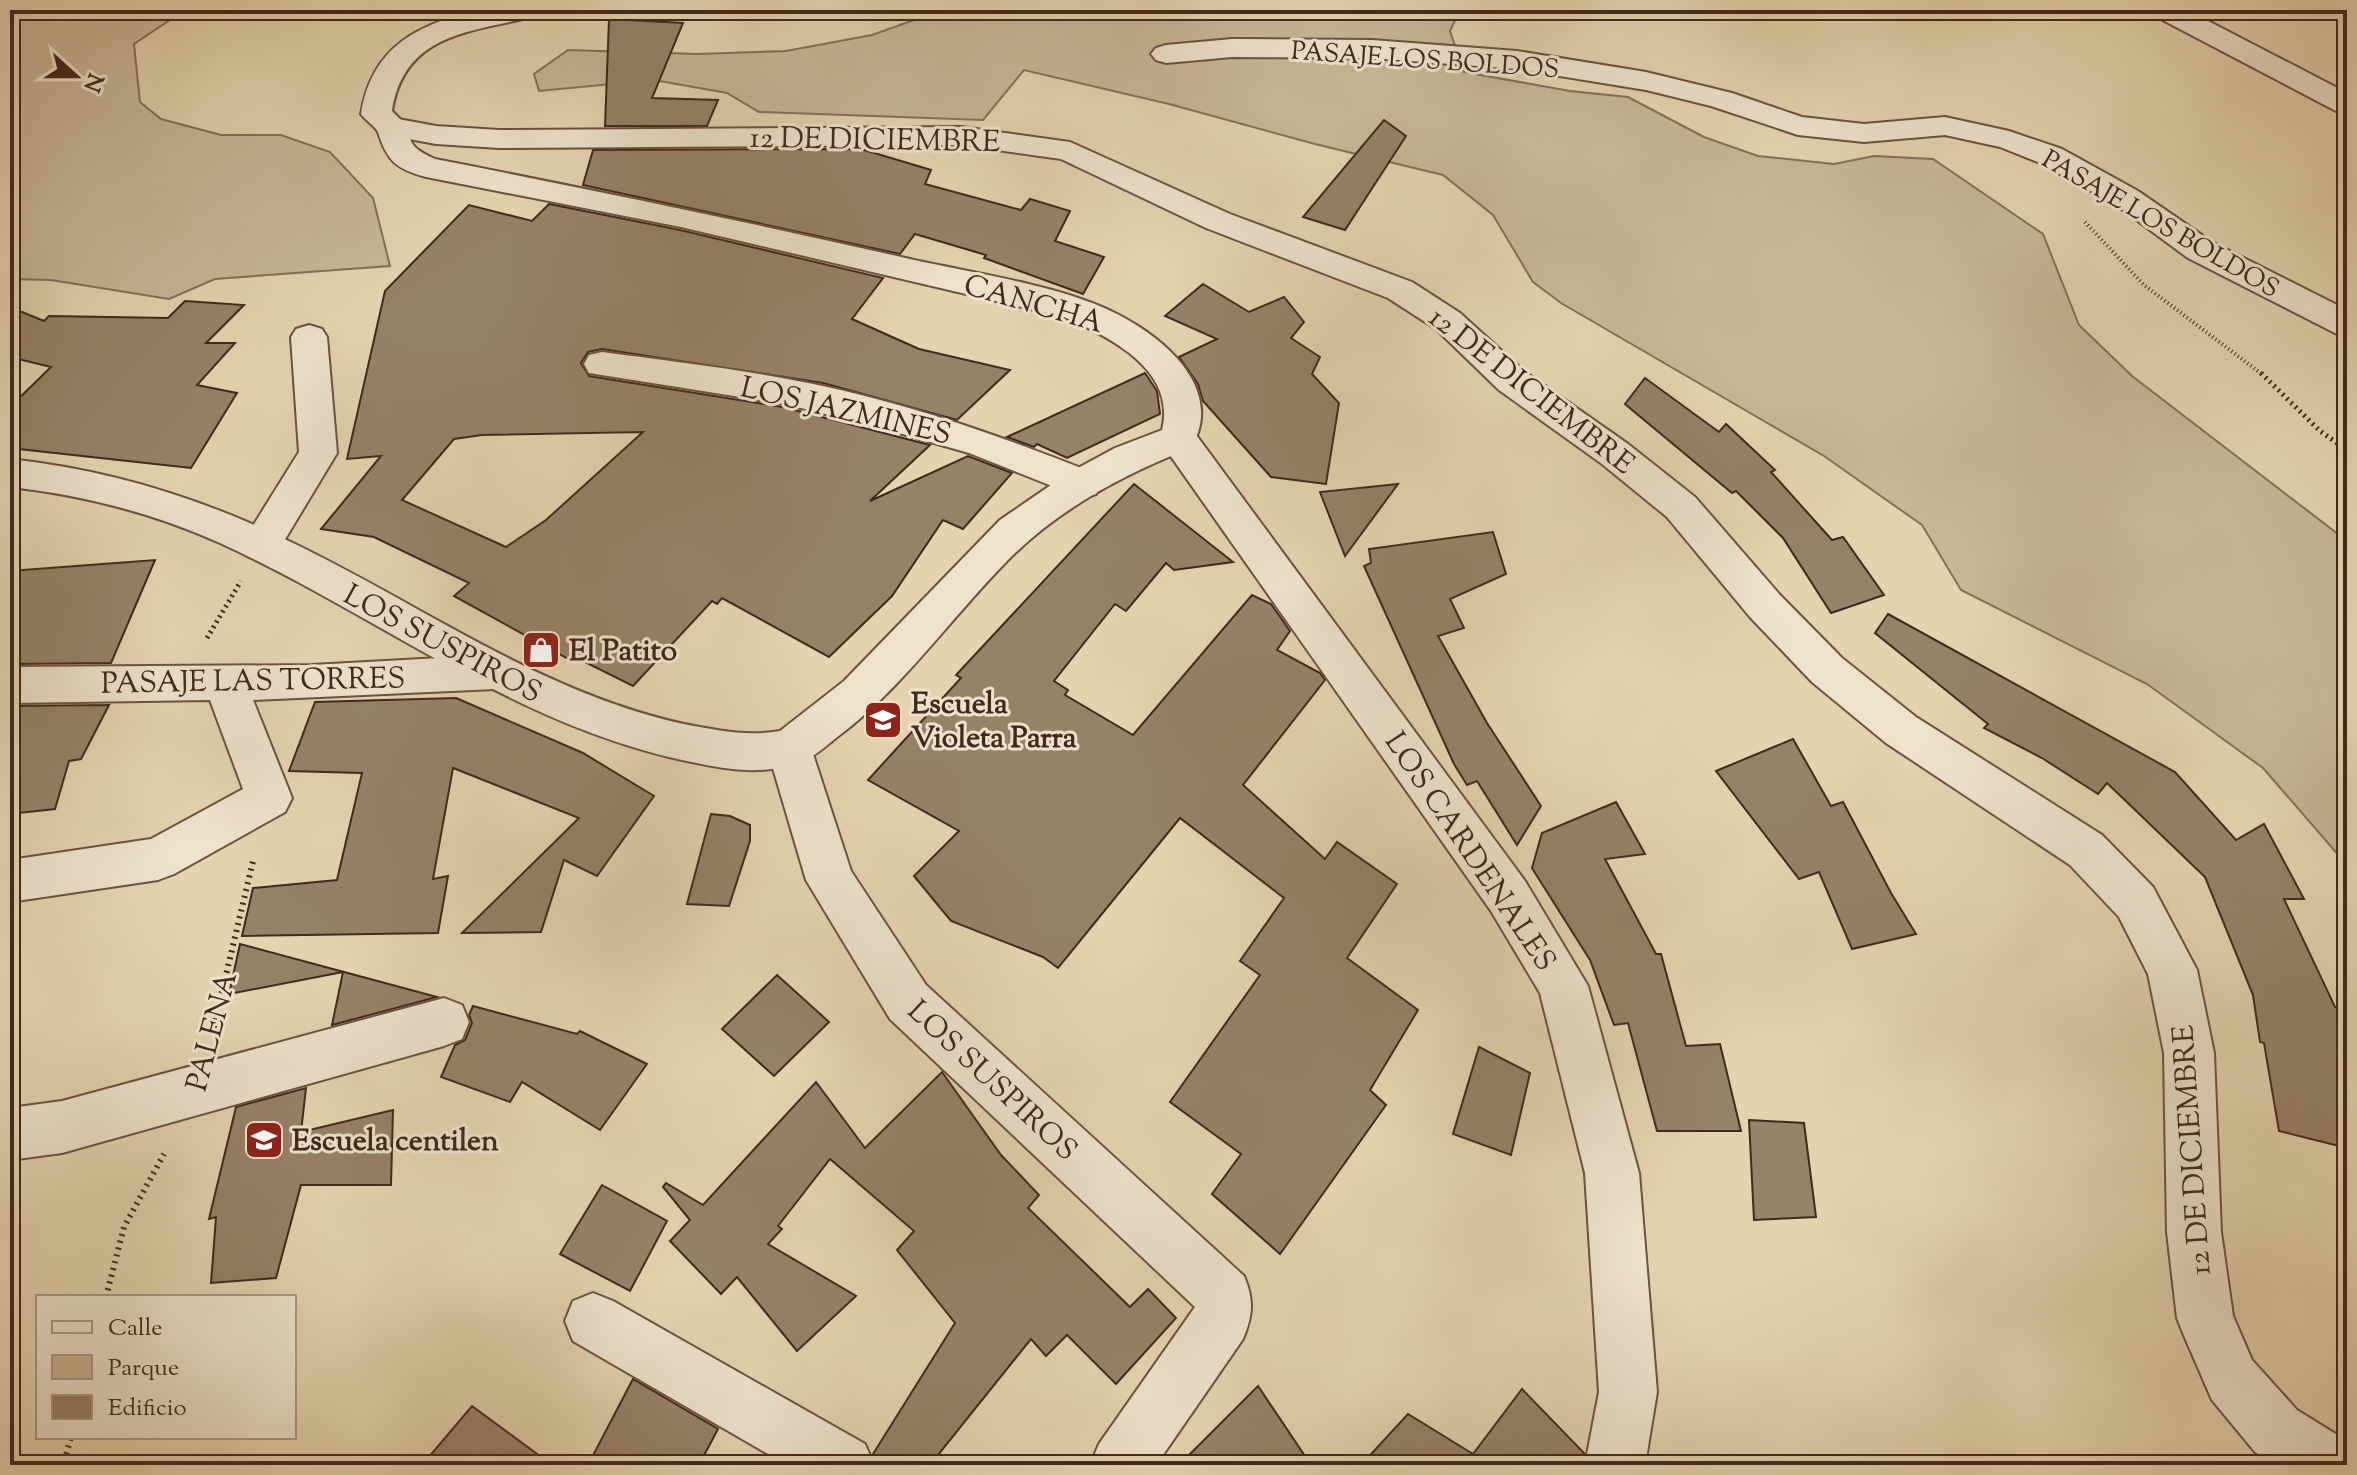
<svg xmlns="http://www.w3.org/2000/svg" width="2357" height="1475" viewBox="0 0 2357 1475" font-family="'Sorts Mill Goudy',serif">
  <rect width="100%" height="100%" fill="#e5d3ae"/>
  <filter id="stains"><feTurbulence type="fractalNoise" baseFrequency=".0025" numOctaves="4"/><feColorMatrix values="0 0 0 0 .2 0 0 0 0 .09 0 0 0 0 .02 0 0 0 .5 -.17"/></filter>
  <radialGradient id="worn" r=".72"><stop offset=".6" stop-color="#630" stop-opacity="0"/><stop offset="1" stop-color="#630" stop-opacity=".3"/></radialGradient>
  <g fill="#c9b695" stroke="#866f58" stroke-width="2">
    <polygon points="10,10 185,10 134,44 140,102 161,119 221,135 281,135 330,152 373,198 390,266 215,279 169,299 51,280 10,279"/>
    <polygon points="942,10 1460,10 1450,31 1464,72 1570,91 1628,97 1704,137 1758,156 1834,164 1874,156 1933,159 2043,234 2079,325 2132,376 2347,541 2347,865 2263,768 2147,684 1961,590 1922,525 1824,456 1561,303 1533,282 1493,215 1443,175 1315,144 1169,104 1024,70 983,120 759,112 727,93 654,80 539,91 534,74 568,50 697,54 786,51 872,35"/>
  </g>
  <g fill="#978167" stroke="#43281b" stroke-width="2" fill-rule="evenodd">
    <polygon points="609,19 683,23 652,98 718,100 707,126 605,126"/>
    <polygon points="1384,120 1406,136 1345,230 1303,217"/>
    <polygon points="861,149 931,170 925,184 1021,210 1030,199 1070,211 1055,241 1104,257 1083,294 984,258 986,255 915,234 900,254 583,185 593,150"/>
    <path d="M 549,204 L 680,230 L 883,278 L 852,319 L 919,349 L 1010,370 L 957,420 L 823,383 L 602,349 L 588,352 L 581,363 L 589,376 L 783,407 L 930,445 L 870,501 L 968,456 L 1012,473 L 963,529 L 943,520 L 892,596 L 829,657 L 722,598 L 717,604 L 712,601 L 633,686 L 573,656 L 570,660 L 454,596 L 469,583 L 374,537 L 321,529 L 381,456 L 347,459 L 385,291 L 469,205 L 532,221 ZM 643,432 L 546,520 L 506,547 L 402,500 L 454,439 L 482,435 Z"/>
    <polygon points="1203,284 1249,312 1284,297 1304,322 1291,338 1320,357 1312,374 1339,403 1326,484 1271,477 1203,401 1198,384 1179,357 1217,339 1165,316"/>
    <polygon points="185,301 244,305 206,343 235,343 197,385 237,393 191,468 10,448 10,407 51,367 10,357 10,307 44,321 49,316 168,318"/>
    <polygon points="1145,373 1157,391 1160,414 1067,458 1037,444 1034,447 1007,437"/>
    <polygon points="1645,378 1719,432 1726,424 1775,470 1771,472 1832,540 1843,537 1884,595 1831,613 1783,538 1736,491 1732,493 1625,404"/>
    <polygon points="1134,484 1233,562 1174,570 1166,563 1126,611 1115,604 1054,681 1068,690 1065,695 1133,735 1252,595 1271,604 1290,631 1277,650 1320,673 1325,680 1243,785 1325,859 1337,842 1397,884 1347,958 1418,1010 1370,1090 1386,1105 1280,1254 1212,1194 1241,1154 1170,1102 1260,975 1240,961 1284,898 1180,818 1058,968 1043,957 951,921 914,876 959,831 868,780 961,678 956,675"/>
    <polygon points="1398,484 1345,556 1320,492"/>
    <polygon points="1493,532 1506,574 1450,599 1464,628 1438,636 1487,723 1541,806 1517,845 1477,781 1467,785 1454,764 1364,566 1371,563 1369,549"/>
    <polygon points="155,560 111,663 10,664 10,571"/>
    <polygon points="1888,614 2175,772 2236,840 2264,824 2304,899 2284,899 2335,1007 2347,1010 2347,1148 2279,1131 2264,1043 2260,1042 2253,995 2205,877 2107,783 2098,794 2042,758 1984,728 1988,724 1875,633"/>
    <polygon points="456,698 583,753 654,796 597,876 564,860 541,932 462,933 579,818 453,768 433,879 448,876 438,933 242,936 253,888 337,880 362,773 289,771 315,702"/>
    <polygon points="109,705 81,759 69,761 55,809 10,814 10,706"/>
    <polygon points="1793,739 1831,806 1843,802 1891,893 1916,934 1852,949 1819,872 1799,879 1716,771"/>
    <polygon points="1616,802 1645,854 1605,859 1656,954 1661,954 1686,1046 1720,1044 1741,1131 1657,1131 1628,1023 1614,1025 1590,960 1532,868 1542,833"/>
    <polygon points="711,814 730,816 750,825 750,841 729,906 687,904"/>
    <polygon points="240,944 344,972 437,997 332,1025 343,972 229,994"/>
    <polygon points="777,975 829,1022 774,1076 722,1029"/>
    <polygon points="473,1006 577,1034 580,1031 647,1064 600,1130 522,1082 510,1102 441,1077 455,1045 465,1040 472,1023 469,1015"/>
    <polygon points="1479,1047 1530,1073 1511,1155 1453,1134"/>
    <polygon points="942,1072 1001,1155 1039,1195 1028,1208 1130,1307 1148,1289 1176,1318 1116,1384 1067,1335 1046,1356 1031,1339 930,1465 877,1465 873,1454 955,1323 897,1250 914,1231 830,1159 778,1226 782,1229 768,1244 856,1296 797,1351 737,1277 721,1294 670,1241 690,1220 663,1187 666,1183 703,1205 816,1082 865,1148"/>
    <polygon points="306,1088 301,1132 393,1110 391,1185 301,1185 276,1278 211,1283 216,1217 209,1219 236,1107"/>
    <polygon points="1749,1120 1804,1123 1816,1217 1754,1220"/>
    <polygon points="602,1185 667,1221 630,1291 560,1254"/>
    <polygon points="633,1379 718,1429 699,1465 588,1465"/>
    <polygon points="1258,1386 1311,1465 1179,1465"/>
    <polygon points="1522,1389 1584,1453 1582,1465 1361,1465 1408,1414 1473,1454"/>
    <polygon points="472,1406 552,1465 422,1465"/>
  </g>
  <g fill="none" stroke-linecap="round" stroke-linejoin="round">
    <g stroke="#6c5340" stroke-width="4">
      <g id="minor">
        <polygon points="1232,39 1372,40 1517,51 1646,72 1732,93 1802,117 1864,124 1945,117 2009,131 2062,149 2138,191 2212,242 2347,310 2347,337 2335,333 2188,258 2116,205 2040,163 2000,147 1945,135 1864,142 1798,135 1711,106 1646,90 1517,69 1372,58 1232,57 1166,63 1156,60 1151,54 1156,48 1166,45"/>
        <polygon points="393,118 436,126 499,130 962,127 1070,142 1230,214 1412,282 1460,313 1525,372 1628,444 1695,497 1780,595 1842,658 1916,717 2102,835 2153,887 2197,970 2214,1053 2221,1232 2233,1316 2252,1360 2297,1410 2347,1441 2347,1465 2276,1465 2255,1452 2212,1400 2185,1338 2177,1318 2167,1232 2164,1053 2148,974 2119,917 2070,865 1886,743 1812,682 1750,617 1667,517 1602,464 1499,390 1436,329 1388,298 1206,228 1061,159 962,145 499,148 436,144 382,134 378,127 382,120"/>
        <polygon points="309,325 322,329 327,337 337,453 275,556 261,560 247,556 241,545 299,452 291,337 296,329"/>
        <path d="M 602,352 C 662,360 723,367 782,378 C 890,397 994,433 1096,474 L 1101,484 L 1096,494 L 1082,498 L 969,453 L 871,425 L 784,404 L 589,373 L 584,364 L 589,355 Z"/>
        <polygon points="1178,425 1191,428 1525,881 1588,986 1639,1173 1657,1392 1645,1465 1585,1465 1599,1392 1585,1173 1540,993 1491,911 1165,448 1159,438 1165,428"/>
        <polygon points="495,655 510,660 516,672 510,684 495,689 253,700 292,798 285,812 174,874 158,880 10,902 10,860 151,839 243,789 210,700 10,703 10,667 312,665"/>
        <path d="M 789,729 L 805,735 L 811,748 L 851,871 L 926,985 L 1244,1276 C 1254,1300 1253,1315 1243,1339 L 1156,1465 L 1090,1465 L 1099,1444 L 1195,1307 L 890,1019 L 806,880 L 767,748 L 773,735 Z"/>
        <polygon points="444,998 462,1005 469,1022 462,1039 444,1046 62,1153 10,1160 10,1108 62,1101"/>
        <polygon points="593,1293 613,1301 865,1444 874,1465 787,1465 573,1341 565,1321 573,1301"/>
      </g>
    </g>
    <g stroke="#6c5340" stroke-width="4">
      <g id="tertiary">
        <path d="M 480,10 L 540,10 L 536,16 C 473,32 404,32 392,111 L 408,127 C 409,147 418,151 435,159 C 594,190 752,223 910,259 C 972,273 1059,285 1115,313 C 1163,337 1226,388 1191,448 C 1124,474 1058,509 1007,561 C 949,620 902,689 836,738 C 826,746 815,756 803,761 C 763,777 723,769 682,760 C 512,723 376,614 220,543 C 153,513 83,495 10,487 L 10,459 C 102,469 188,494 272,533 C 410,596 533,691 684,724 C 715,730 748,737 780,731 L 844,681 L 1000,520 L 1067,474 L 1115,448 L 1162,430 C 1177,370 1110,337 1064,317 L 681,227 L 426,177 C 396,169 387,161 378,132 C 375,126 365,120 361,114 C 372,46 418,24 480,10 Z"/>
        <polygon points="2151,10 2187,10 2347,93 2347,114 2336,111 2155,16"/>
      </g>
    </g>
    <polyline stroke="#43281b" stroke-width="4" stroke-dasharray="1 3" stroke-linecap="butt" points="2085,222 2144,285 2263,375"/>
    <g stroke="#43281b" stroke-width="5" stroke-dasharray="2 4" stroke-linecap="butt">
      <polyline points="2261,373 2320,431 2347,450"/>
      <polyline points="207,638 241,581"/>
    </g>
    <g stroke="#43281b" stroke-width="6" stroke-dasharray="2 5" stroke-linecap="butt">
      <polyline points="212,1034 253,861"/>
      <polyline points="106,1297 124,1227 164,1154"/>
      <polyline points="69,1465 64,1462 71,1437"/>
    </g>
    <use href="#minor" fill="#eee2ca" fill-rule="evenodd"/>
    <use href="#tertiary" fill="#eee2ca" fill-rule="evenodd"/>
  </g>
  <defs>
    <g id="shop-square" transform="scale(2)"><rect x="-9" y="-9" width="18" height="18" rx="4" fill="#8f2418" stroke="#eee2ca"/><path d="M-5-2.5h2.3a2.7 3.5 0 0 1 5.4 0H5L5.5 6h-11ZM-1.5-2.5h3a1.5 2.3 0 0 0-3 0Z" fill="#fff"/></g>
    <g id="school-square" transform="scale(2)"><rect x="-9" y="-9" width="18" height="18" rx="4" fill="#8f2418" stroke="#eee2ca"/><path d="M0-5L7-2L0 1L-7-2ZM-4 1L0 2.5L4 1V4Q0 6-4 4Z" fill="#fff"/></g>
  </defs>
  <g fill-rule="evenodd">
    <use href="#shop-square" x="541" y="650"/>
    <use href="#school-square" x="883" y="720"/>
    <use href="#school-square" x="264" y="1140"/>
  </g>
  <g text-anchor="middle" stroke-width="6" stroke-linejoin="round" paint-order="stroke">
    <g font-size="26" fill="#43281b" stroke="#eee2ca">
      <text transform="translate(1425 59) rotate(4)" y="9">PASAJE LOS BOLDOS</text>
      <text transform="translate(2161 223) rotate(30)" y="9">PASAJE LOS BOLDOS</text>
    </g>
    <g font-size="30" fill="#43281b" stroke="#eee2ca">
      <text transform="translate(875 139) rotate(1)" y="10">12 DE DICIEMBRE</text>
      <text transform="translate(1034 303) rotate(16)" y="10">CANCHA</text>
      <text transform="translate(1532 390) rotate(38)" y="10">12 DE DICIEMBRE</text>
      <text transform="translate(846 410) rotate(13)" y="10">LOS JAZMINES</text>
      <text transform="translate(443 643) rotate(28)" y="10">LOS SUSPIROS</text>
      <text transform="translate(253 680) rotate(-1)" y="10">PASAJE LAS TORRES</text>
      <text transform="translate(1471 851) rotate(56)" y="10">LOS CARDENALES</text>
      <text transform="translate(211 1031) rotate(-75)" y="10">PALENA</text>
      <text transform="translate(993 1080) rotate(43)" y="10">LOS SUSPIROS</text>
      <text transform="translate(2191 1150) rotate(-94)" y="10">12 DE DICIEMBRE</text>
    </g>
    <g font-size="30" font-weight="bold" fill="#43281b" stroke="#eee2ca" text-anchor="start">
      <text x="569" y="660">El Patito</text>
      <text x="911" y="713">Escuela<tspan x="911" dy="34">Violeta Parra</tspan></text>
      <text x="292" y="1150">Escuela centilen</text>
    </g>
  </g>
  <rect width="2357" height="1475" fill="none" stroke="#e5d3ae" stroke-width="40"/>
  <rect x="12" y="12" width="2333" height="1451" fill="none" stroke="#43281b" stroke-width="4"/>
  <rect x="20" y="20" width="2317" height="1435" fill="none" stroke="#43281b" stroke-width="2"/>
  <rect x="36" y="1295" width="260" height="144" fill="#eee2ca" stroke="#aa9884" stroke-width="2"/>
  <rect x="52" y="1321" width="40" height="12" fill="#eee2ca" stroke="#aa9884" stroke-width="2"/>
  <text x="108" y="1335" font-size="24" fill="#43281b">Calle</text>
  <rect x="52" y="1355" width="40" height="24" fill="#c9b695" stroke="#aa9884" stroke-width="2"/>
  <text x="108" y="1375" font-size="24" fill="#43281b">Parque</text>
  <rect x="52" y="1395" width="40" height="24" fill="#978167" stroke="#aa9884" stroke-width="2"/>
  <text x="108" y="1415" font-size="24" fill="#43281b">Edificio</text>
  <g transform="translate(76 76) rotate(111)" stroke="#eee2ca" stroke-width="6" paint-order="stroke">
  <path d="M0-6L14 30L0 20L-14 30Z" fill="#43281b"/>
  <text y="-12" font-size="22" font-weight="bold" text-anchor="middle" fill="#43281b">N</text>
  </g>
  <rect width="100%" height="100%" filter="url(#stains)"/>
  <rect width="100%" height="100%" fill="url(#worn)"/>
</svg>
